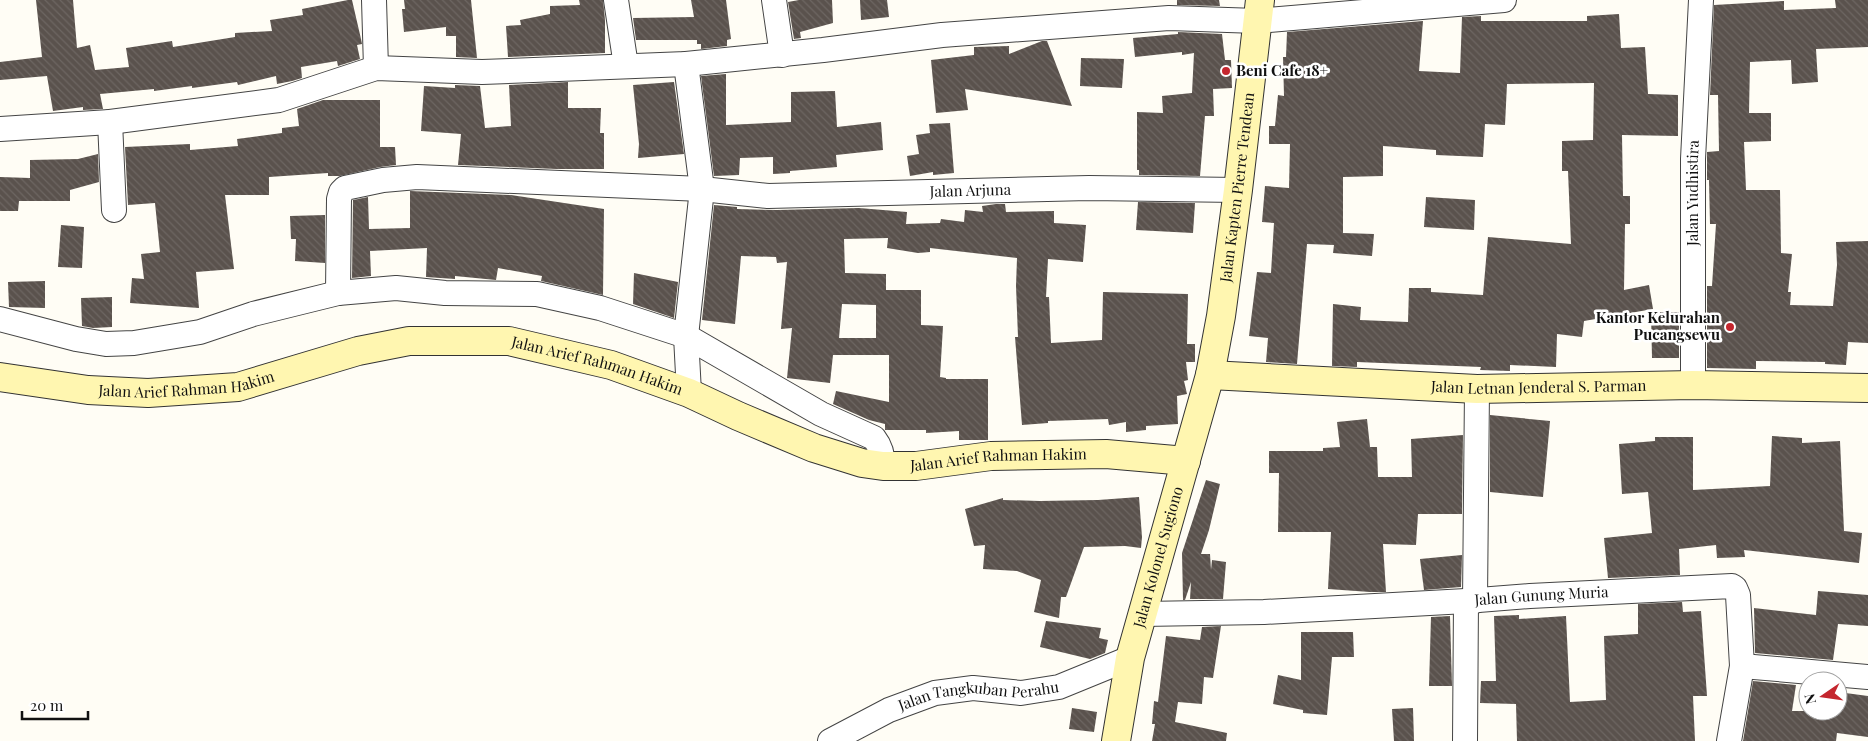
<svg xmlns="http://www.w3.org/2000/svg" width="1868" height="741" viewBox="0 0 1868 741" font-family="'Playfair Display',serif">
  <defs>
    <pattern id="building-back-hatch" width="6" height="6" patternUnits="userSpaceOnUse" patternTransform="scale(1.25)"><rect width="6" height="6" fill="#5a524d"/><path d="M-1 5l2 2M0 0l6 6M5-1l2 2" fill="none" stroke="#6d6662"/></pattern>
  </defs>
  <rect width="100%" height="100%" fill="#fffdf5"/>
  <g fill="url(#building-back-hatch)" fill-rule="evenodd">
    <polygon points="36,0 73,0 77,48 90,45 95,70 129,67 126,48 172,41 173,47 235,37 235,33 272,31 270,20 303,15 302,9 348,0 352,0 361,39 362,44 357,45 360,59 338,66 337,61 301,67 302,78 292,81 277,84 276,76 238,85 237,82 192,88 192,86 154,91 154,89 100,94 103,109 83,110 83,107 53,111 47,76 0,80 0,62 42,57"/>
    <polygon points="404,0 471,0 477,58 456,57 456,36 446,36 446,27 404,32 402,9 405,9"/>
    <polygon points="579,0 603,0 605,20 605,53 508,57 506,26 521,25 520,20 550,14 550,6 580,5"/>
    <polygon points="691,0 726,0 731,39 727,40 727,46 701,49 701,44 697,44 697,40 636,40 633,18 694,17"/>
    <polygon points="799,0 832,0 833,23 800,32 801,38 794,39 788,2"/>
    <polygon points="860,0 887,0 889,17 861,20"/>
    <polygon points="1177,0 1219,0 1220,6 1177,5"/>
    <polygon points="1835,0 1868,0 1868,47 1816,49 1818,82 1792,84 1791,60 1750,62 1749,113 1771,113 1771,141 1744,142 1746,190 1780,190 1781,253 1792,254 1788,292 1791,292 1790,305 1833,306 1837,265 1836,242 1868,241 1868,343 1848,342 1846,365 1825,364 1825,362 1756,361 1756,369 1707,368 1707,286 1712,286 1716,224 1710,224 1709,180 1707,180 1707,152 1719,151 1718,95 1710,95 1714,5 1784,1 1784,10 1836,8"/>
    <polygon points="1619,14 1621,48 1645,47 1648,94 1678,95 1678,136 1622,135 1623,196 1630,196 1630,224 1625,224 1624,290 1649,285 1653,309 1584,321 1582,337 1557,334 1556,367 1510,365 1510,371 1480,370 1481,367 1357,362 1357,367 1332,366 1333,304 1361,307 1360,320 1408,322 1409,288 1431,288 1431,292 1483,295 1488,237 1571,244 1568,171 1562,171 1562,141 1593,140 1594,83 1507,84 1505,125 1485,124 1483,157 1436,155 1436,150 1383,146 1383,176 1343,177 1343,233 1374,234 1372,256 1333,253 1334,245 1307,244 1297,364 1266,362 1268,338 1249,336 1257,272 1271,273 1274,223 1262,222 1265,186 1289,188 1290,144 1269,144 1269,126 1275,126 1278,95 1284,96 1283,57 1286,57 1287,32 1423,21 1419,71 1460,73 1462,17 1481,16 1481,21 1587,21 1587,16"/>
    <polygon points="1178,32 1222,34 1225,60 1231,60 1232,88 1213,89 1214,116 1205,116 1200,176 1139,175 1139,170 1137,170 1137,112 1163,113 1162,96 1192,93 1194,53 1182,55 1182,52 1135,57 1133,38 1178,34"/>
    <polygon points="1042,41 1047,41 1072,106 965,89 968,110 936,113 931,60 974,55 974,47 1009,46 1009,54"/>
    <polygon points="1081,58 1124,59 1122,88 1080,86"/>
    <polygon points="726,74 726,125 791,122 791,92 835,91 837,127 881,122 883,150 836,155 837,167 790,171 790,173 773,174 773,157 740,158 739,175 714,176 701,76"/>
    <polygon points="568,82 568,108 601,108 600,133 604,133 604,169 557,169 458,165 461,134 421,131 424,86 455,88 455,85 480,86 485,128 511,126 509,85"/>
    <polygon points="674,82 684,154 638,158 639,144 633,85"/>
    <polygon points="323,100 380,100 380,147 395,147 396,165 380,167 340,176 328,176 328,173 269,177 269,195 225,195 234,269 196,272 199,308 130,303 132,278 144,279 141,254 160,252 155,203 128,205 125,147 190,144 190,150 238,146 237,139 282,133 282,128 299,126 297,109"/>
    <polygon points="950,123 954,173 933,175 933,172 910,176 907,156 919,154 916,135 930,133 929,124"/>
    <polygon points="98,154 99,182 70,190 70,201 19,201 18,211 0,211 0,177 30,178 30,160 78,159"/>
    <polygon points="410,191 511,195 604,209 603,295 541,281 542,276 498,268 496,280 455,276 455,279 426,277 427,248 370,251 371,276 352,278 353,200 368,197 369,229 410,228"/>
    <polygon points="1426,197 1475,200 1474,230 1424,227"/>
    <polygon points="1138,202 1195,203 1193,233 1136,230"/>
    <path d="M 996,204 L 1005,204 L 1006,212 L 1054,211 L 1054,223 L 1086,225 L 1083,262 L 1048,259 L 1046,297 L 1049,297 L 1051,343 L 1102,340 L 1103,292 L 1188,294 L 1187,344 L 1195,344 L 1195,362 L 1186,362 L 1188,380 L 1184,381 L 1187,394 L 1177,396 L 1178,424 L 1146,426 L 1146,430 L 1126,432 L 1126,422 L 1109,425 L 1108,419 L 1048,421 L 1048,423 L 1022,425 L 1015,337 L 1018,337 L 1016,286 L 1017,258 L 930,248 L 930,252 L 918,253 L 887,248 L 888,238 L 844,239 L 845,273 L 886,274 L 886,290 L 921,290 L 921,325 L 943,326 L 940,377 L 946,378 L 946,379 L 988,379 L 988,440 L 959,440 L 959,431 L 926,433 L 926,430 L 885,430 L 885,424 L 869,420 L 833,404 L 836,391 L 889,402 L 889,355 L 833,355 L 830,383 L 787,378 L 792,328 L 781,329 L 787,262 L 777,263 L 776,257 L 741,256 L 735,324 L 702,320 L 714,205 L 737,207 L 737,209 L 777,210 L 859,208 L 907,212 L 906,224 L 940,223 L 941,219 L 964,222 L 965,210 L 983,212 L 982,206 ZM 842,304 L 876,305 L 876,338 L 839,338 Z"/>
    <polygon points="325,215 325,263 295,261 296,239 291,239 290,216"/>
    <polygon points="61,225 84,227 82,268 58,267"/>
    <polygon points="634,273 678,282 674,318 633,304"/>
    <polygon points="45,281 45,308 9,307 8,282"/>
    <polygon points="112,297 112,327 93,328 82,326 81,298"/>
    <polygon points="1651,312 1679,312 1679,358 1652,358"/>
    <polygon points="1490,415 1550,421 1543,497 1490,492"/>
    <polygon points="1367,419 1370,447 1377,447 1378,477 1412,477 1411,439 1463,435 1462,514 1418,514 1416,545 1383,544 1386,592 1370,592 1328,589 1331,532 1278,532 1279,473 1269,473 1269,451 1323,451 1323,448 1340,447 1337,422"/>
    <polygon points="1772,436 1802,438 1802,443 1840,441 1844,531 1862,533 1859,563 1744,550 1745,557 1717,558 1716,545 1679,549 1680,575 1608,578 1604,538 1652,533 1648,492 1622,494 1619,444 1655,441 1655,437 1693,437 1693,490 1770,486"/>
    <polygon points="1206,480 1220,484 1209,530 1201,554 1210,554 1211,570 1212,560 1226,562 1223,599 1190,599 1191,582 1185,600 1183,600 1182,553"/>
    <polygon points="1139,497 1142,537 1141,548 1125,546 1084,547 1066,597 1061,597 1059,618 1034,612 1041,580 1017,571 983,569 985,545 974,546 965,509 1003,498 1003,500 1040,501 1098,500"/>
    <polygon points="1462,555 1461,587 1424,590 1420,559"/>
    <polygon points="1818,591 1868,595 1868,626 1838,624 1833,660 1755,653 1754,608 1816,615"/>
    <polygon points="1682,602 1683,612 1701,611 1707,696 1693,696 1695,741 1517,741 1516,704 1480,703 1481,681 1496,681 1494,616 1519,615 1519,619 1566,616 1570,702 1606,700 1604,636 1638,634 1638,604"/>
    <polygon points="1450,616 1452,686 1429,686 1431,617"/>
    <polygon points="1046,621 1101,628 1099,638 1108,640 1105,653 1090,659 1040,647"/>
    <polygon points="1221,626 1213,678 1204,677 1202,704 1178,702 1175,722 1227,733 1226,741 1152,741 1155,724 1152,724 1154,701 1158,702 1166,636 1200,640 1202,627"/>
    <polygon points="1301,632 1353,632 1354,657 1332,657 1327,715 1303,713 1303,710 1273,704 1278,675 1301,680"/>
    <polygon points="1753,681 1796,685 1792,711 1838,711 1838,692 1868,696 1868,737 1837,733 1836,741 1743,741"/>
    <polygon points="1072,708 1097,712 1094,732 1069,729"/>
    <polygon points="1413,708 1414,741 1394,741 1392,709"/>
  </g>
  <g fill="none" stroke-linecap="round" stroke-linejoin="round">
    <g stroke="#444" stroke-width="26">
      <g id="street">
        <polyline points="374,0 376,68"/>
        <polyline points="616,0 626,66"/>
        <polyline points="774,0 782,55"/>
        <polyline points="686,64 702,189 686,336 689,393"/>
        <polyline points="110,122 114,210"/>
        <polyline points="0,129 110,122 279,100 376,68 482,72 686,64 823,50 942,35 1169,18 1257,21 1504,0"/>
        <path id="s1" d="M 338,293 L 339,199 L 341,192 L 345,188 L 383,180 L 417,177 L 702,189 L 768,196 L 1089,188 L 1238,190"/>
        <path d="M 0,319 L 76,339 L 106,344 L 134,343 L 200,332 L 253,314 L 338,293 L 396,288 L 445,293 L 537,294 L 600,308 L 686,336 L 821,414 L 874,438 C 881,447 883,455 883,466"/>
        <path id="s2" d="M 1693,385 L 1693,159 L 1701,0"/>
        <polyline points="1475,601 1477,389"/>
        <path id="s3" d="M 1142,614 L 1264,612 L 1466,601 L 1530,596 L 1732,586 L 1735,588 L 1738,595 L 1742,666 L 1729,741"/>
        <polyline points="1742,666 1868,677"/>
        <path id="s4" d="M 830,741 L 889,710 L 935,693 L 973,688 L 1021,693 L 1059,687 L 1130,658"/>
        <polyline points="1465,741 1466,601"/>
      </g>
    </g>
    <g stroke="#333" stroke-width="30">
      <g id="secondary">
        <path id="s5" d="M 1210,375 L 1477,389 L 1693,385 L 1868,388"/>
        <path id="s6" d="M 0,377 L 88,390 L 148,393 L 238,387 L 358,351 L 409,341 L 509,341 L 611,365 L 689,393 L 738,416 L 814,448 L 862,463 L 883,466 L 916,466 L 991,456 L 1106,454 L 1186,461"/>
        <path id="s7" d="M 1116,741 L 1130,658 L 1210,375 L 1221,316 L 1238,190 L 1260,0"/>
      </g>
    </g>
    <use href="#street" stroke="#fff" stroke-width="24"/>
    <use href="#secondary" stroke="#fff6b0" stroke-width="28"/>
  </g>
  <g fill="#c4262e" stroke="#fff" stroke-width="2">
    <circle cx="1226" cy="71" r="5"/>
    <circle cx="1730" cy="327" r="5"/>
  </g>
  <g text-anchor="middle" stroke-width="5" stroke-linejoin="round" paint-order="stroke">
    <g font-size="15" font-weight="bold" fill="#111" stroke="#fff" text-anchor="start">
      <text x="1236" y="76">Beni Cafe 18+</text>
      <text x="1720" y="323" text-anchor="end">Kantor Kelurahan<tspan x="1720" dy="17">Pucangsewu</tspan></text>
    </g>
    <g font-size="15" fill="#111" stroke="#fff">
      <text dy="5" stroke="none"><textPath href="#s7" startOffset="568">Jalan Kapten Pierre Tendean</textPath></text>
      <text dy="5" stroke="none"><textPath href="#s1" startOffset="734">Jalan Arjuna</textPath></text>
      <text dy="5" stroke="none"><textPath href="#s2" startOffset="192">Jalan Yudhistira</textPath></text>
      <text dy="5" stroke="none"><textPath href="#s6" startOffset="608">Jalan Arief Rahman Hakim</textPath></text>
      <text dy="5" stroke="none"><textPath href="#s6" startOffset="188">Jalan Arief Rahman Hakim</textPath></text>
      <text dy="5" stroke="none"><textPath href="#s5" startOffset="329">Jalan Letnan Jenderal S. Parman</textPath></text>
      <text dy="5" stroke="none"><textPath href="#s6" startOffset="1028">Jalan Arief Rahman Hakim</textPath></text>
      <text dy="5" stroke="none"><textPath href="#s7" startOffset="189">Jalan Kolonel Sugiono</textPath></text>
      <text dy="5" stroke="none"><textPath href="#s3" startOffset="400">Jalan Gunung Muria</textPath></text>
      <text dy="5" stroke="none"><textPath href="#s4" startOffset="159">Jalan Tangkuban Perahu</textPath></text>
    </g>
  </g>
  <g transform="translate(1823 696) rotate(257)"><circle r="24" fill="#ffffff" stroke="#a0a0a0"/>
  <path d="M0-4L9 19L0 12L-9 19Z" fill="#c4262e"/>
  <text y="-8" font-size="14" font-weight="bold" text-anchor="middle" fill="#111111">N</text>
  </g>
  <path d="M22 711v8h66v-8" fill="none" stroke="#111111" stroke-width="2.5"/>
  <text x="30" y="711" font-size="15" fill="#111111" stroke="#ffffff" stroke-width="4" paint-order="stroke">20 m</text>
</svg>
